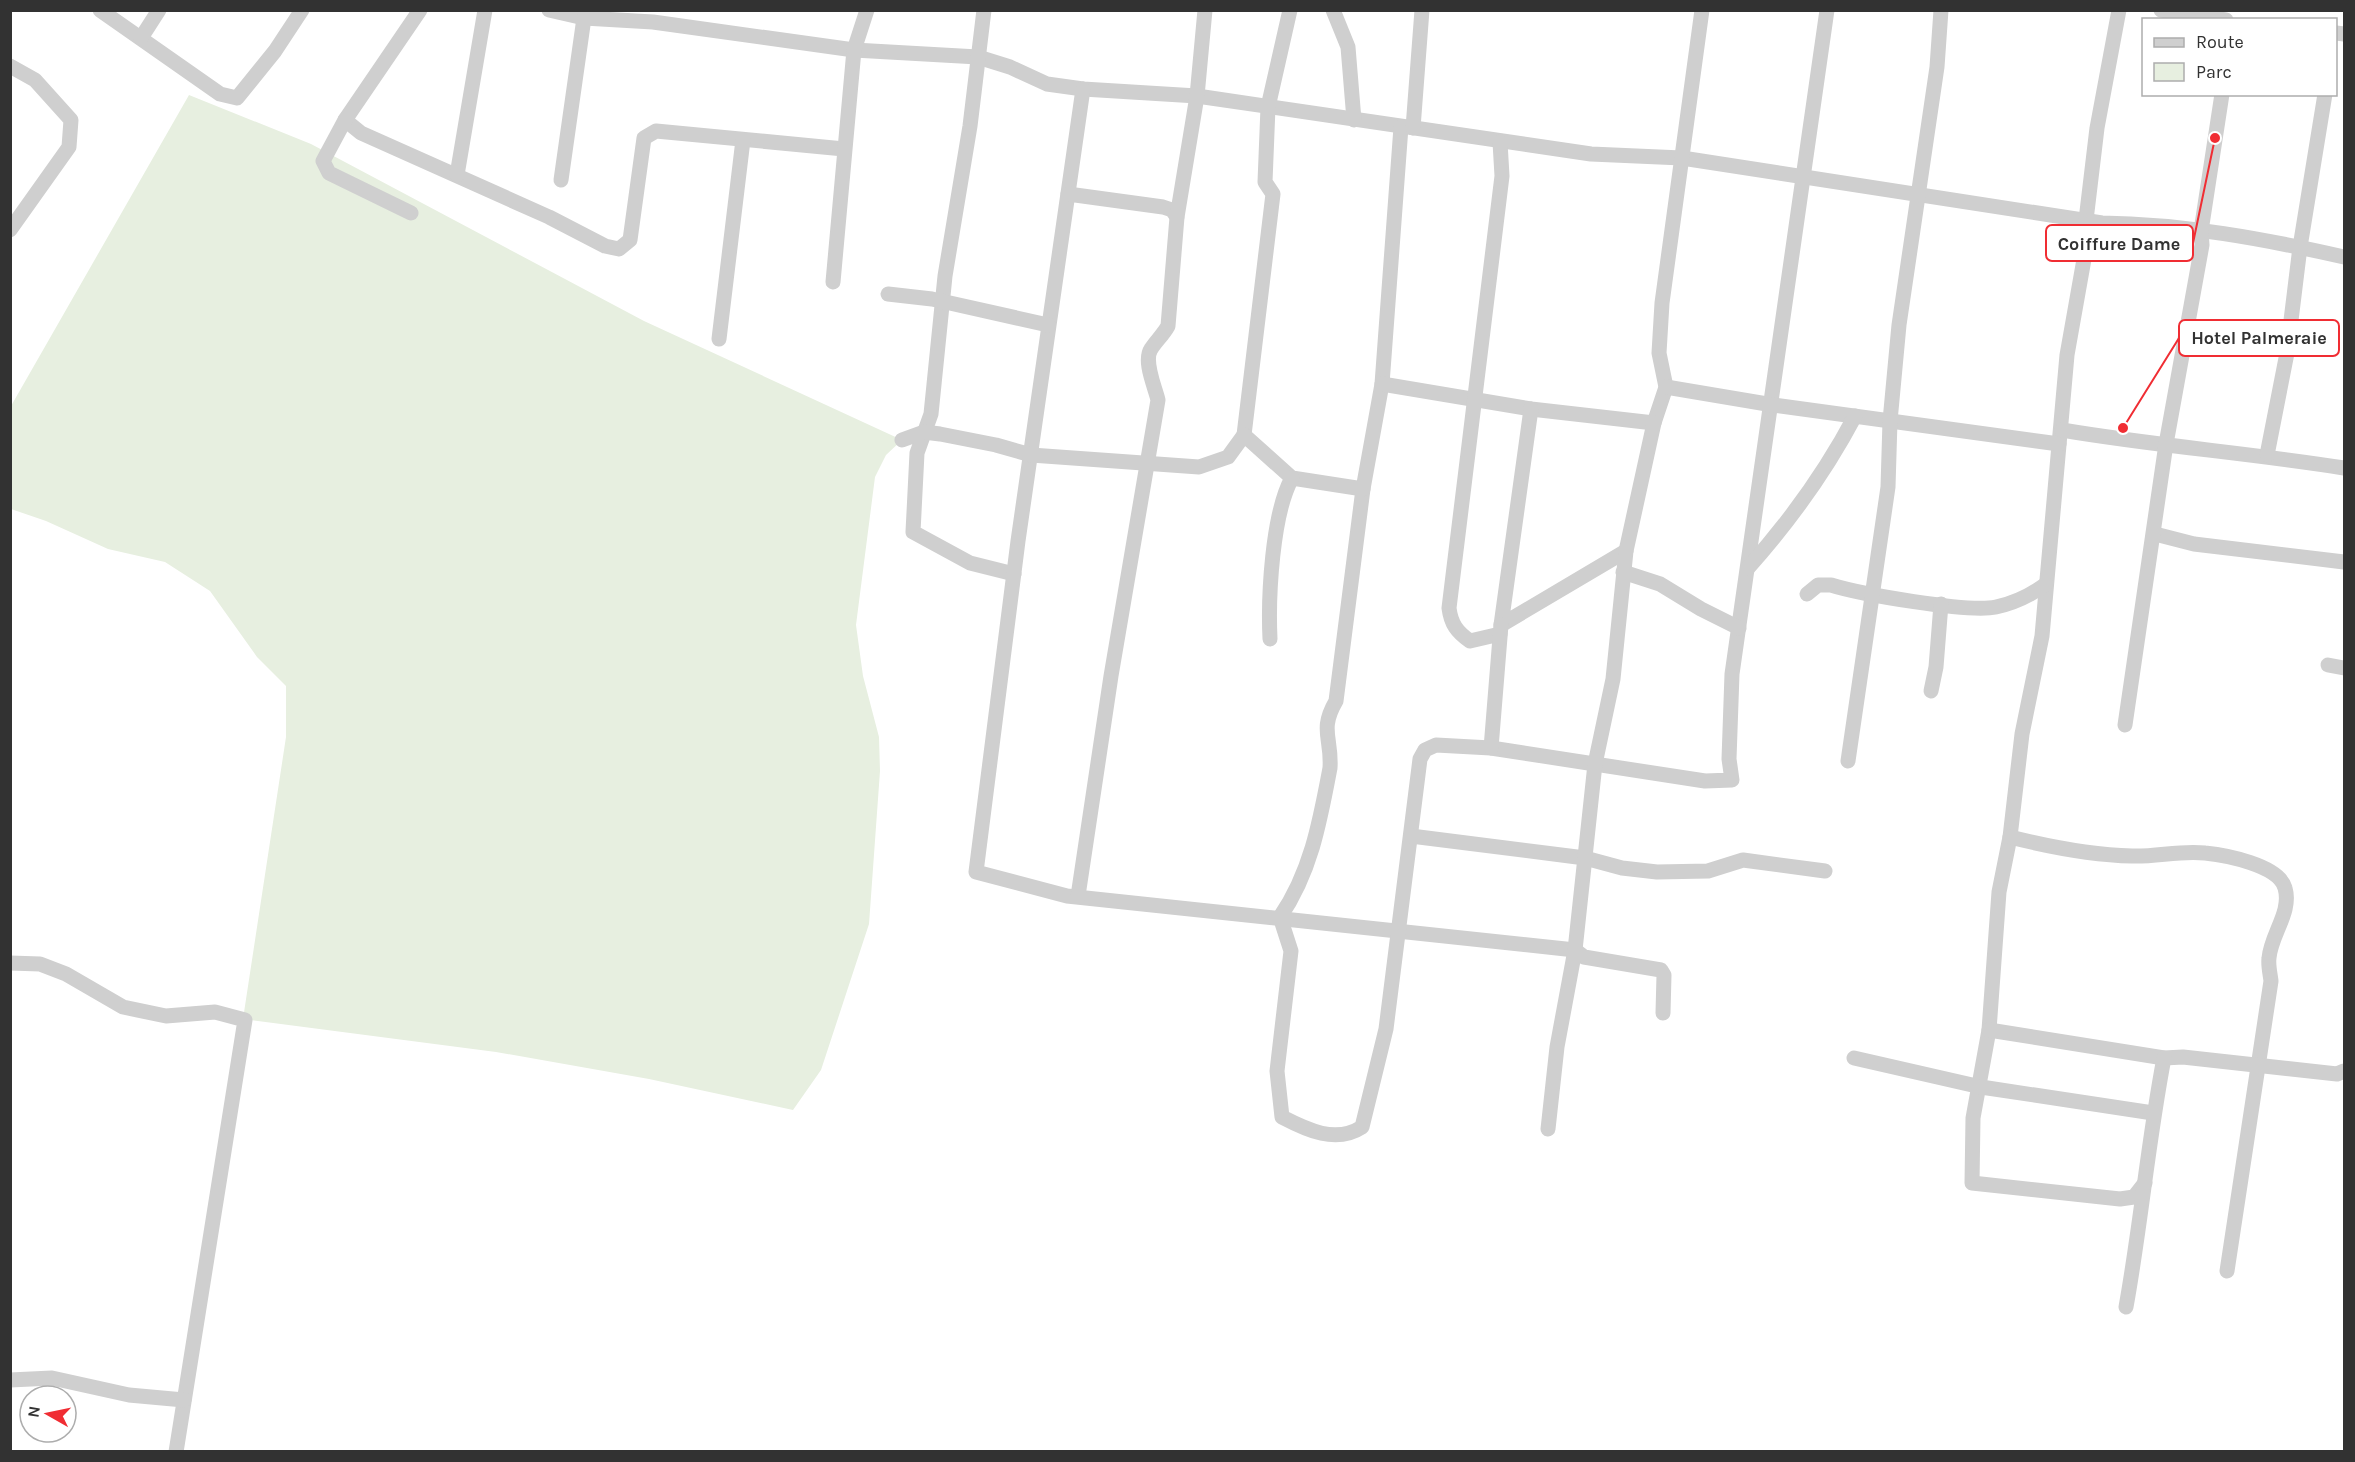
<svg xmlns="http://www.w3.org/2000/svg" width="2355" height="1462" viewBox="0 0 2355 1462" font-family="Karla,sans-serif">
  <rect width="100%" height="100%" fill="#fff"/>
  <polygon fill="#e7efe0" points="189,95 311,144 644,321 902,440 886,455 875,477 856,625 863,676 879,737 880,771 869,924 821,1070 793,1110 649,1079 496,1052 243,1019 286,737 286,686 257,657 210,591 165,562 108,549 46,521 11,509 11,406"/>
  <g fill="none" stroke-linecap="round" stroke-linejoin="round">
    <g stroke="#cfcfcf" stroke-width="15">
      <polyline points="100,10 220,94 237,98 275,51 302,10"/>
      <path d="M 549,10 L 584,18 L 653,22 L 854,50 L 978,57 L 1010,67 L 1047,84 L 1083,89 L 1197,96 L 1591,154 L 1682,158 L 2102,223 C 2183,224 2265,239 2344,257"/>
      <polyline points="984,10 970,126 945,276 931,414 917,453 913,532 970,563 1014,574"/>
      <polyline points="1333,10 1348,47 1354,120"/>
      <polyline points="2119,10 2097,128 2086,220 2086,248 2067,355 2042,636 2022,734 2010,837 1999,892 1989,1030 1973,1118 1972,1183 2120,1199 2134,1197 2145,1183"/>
      <polyline points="2161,10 2226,20"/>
      <polyline points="2336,33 2344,34"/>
      <polyline points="141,38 159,10"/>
      <polyline points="10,66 35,80 71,120 69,147 10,230"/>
      <polyline points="1083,89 1018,541 976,872 1067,896 1575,950 1584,957 1661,970 1664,975 1663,1013"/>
      <polyline points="345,120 361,133 549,217 605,246 619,249 630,240 644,138 656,131 844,149"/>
      <path d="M 1401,127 L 1382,384 L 1363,489 L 1336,701 C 1319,730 1332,738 1330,768 C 1320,821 1311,872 1280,917 L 1291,951 L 1277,1071 L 1282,1117 C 1307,1130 1336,1144 1362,1127 L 1386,1029 L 1420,759 L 1425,750 L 1436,745 L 1491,748 L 1705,781 L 1732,780 L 1729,759 L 1732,674 L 1827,10"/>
      <polyline points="1413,128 1422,10"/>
      <polyline points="457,175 485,10"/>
      <polyline points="561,180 584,18"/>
      <polyline points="1068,194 1163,207 1172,210 1177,217"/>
      <polyline points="411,213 329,173 323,161 345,120 420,10"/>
      <polyline points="833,282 854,50 867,10"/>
      <polyline points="888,294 932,299 1048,325"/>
      <polyline points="719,339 743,140"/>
      <polyline points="1382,384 1531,409 1654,423 1666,387 1659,353 1662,303 1702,10"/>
      <polyline points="1666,387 1773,405 2059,444"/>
      <polyline points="1531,409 1501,625 1626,551"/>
      <path d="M 2062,430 C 2156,446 2250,453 2344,468"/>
      <polyline points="1244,435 1273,194 1265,182 1268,107 1290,10"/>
      <polyline points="902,440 924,432 940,434 996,445 1031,455 1199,467 1228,457 1244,435 1292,478 1363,489"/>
      <polyline points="2267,455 2287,353 2300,247 2325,94"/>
      <polyline points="2155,534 2194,544 2344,562"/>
      <path d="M 1748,568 C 1789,522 1826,471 1855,416"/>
      <polyline points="1623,572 1660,584 1701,609 1739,628"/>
      <path d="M 1807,594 L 1818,585 L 1831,585 C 1860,594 1968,613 1996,607 C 2015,603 2031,595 2046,584"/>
      <path d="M 1500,634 L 1470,641 C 1457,632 1451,624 1449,608 L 1502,176 L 1500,142"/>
      <path d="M 1270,639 C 1268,597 1272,514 1292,478"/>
      <polyline points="2328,665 2344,668"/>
      <polyline points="1931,691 1936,667 1941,604"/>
      <polyline points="2125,725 2166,444 2202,245 2201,231 2222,94"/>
      <polyline points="1491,748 1501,625"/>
      <polyline points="1848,761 1888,487 1890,421 1899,325 1937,67 1941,10"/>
      <polyline points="1411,836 1585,858 1622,868 1657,872 1708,871 1743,860 1825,871"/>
      <path d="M 2010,837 C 2050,847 2090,855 2132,856 C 2156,857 2181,850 2205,853 C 2225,855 2279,865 2285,888 C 2292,912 2271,934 2269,958 C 2268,965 2270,973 2271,981 L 2227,1271"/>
      <path d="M 1078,896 L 1111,676 L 1158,400 C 1155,387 1143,361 1151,349 C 1156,341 1163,335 1168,326 L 1177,217 L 1197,96 L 1205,10"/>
      <polyline points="10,963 40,964 66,974 123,1007 166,1016 215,1012 245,1020 176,1452"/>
      <polyline points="1989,1030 2164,1058 2183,1057 2337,1074 2344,1071"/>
      <polyline points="1854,1058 1981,1087 2153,1113"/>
      <polyline points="1548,1129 1557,1047 1575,950 1595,764 1613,679 1626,551 1654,423"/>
      <path d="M 2126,1307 C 2141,1224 2148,1141 2164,1058"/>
      <polyline points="10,1380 52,1378 129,1395 184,1400"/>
    </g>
  </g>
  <path fill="none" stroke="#f02d33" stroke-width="2" d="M2215 138L2193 243M2123 428L2179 338"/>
  <g fill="#f02d33" stroke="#fff" stroke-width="2">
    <circle cx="2215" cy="138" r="6"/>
    <circle cx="2123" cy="428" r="6"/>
  </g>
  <g fill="#fff" stroke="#f02d33" stroke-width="2">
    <rect x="2046" y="225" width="147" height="36" rx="6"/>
    <rect x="2179" y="320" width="160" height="36" rx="6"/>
  </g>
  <g font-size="18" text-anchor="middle" font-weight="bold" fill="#323232">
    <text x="2119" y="250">Coiffure Dame</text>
    <text x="2259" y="344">Hotel Palmeraie</text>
  </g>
  <rect width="2355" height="1462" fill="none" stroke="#323232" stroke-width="24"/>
  <rect x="2142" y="18" width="195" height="78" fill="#ffffff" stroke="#adadad" stroke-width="1.5"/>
  <rect x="2154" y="38" width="30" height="9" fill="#cfcfcf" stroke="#adadad" stroke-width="1.5"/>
  <text x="2196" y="48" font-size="18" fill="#323232">Route</text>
  <rect x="2154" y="63" width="30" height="18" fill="#e7efe0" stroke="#adadad" stroke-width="1.5"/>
  <text x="2196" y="78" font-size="18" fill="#323232">Parc</text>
  <g transform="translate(48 1414) rotate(279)"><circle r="28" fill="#ffffff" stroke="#adadad" stroke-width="1.5"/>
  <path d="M0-4.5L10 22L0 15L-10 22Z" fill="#f02d33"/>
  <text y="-9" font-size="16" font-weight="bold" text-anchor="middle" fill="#323232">N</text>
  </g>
</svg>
